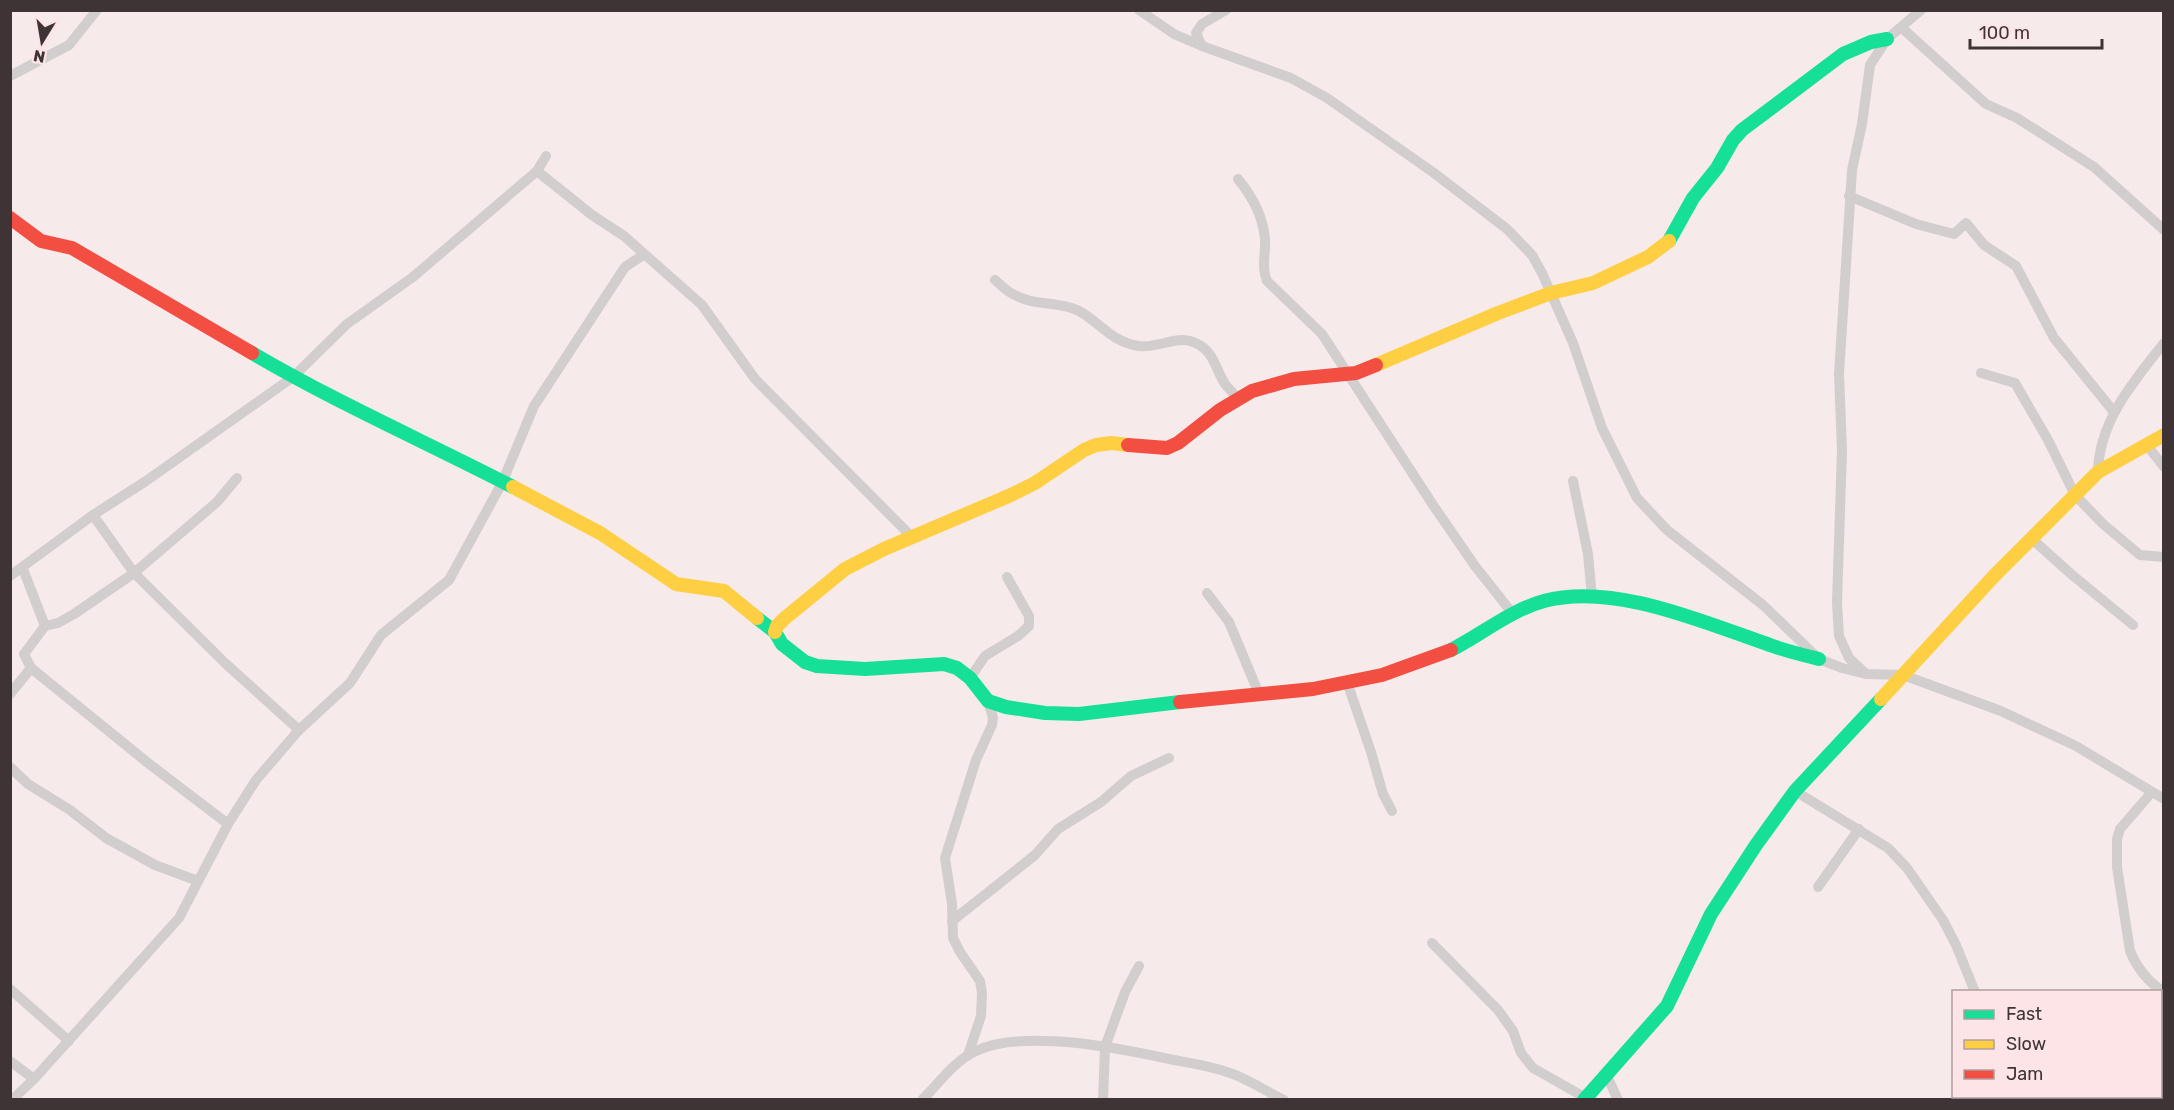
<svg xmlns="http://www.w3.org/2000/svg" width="2174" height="1110" viewBox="0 0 2174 1110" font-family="Rubik,sans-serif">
  <rect width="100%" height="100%" fill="#f7eaeb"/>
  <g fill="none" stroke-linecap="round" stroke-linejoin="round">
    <g stroke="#d2cece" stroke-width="10">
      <polyline points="1139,10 1174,34 1202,46 1291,78 1327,98 1434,173 1507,229 1532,255 1542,273 1573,343 1602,428 1637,498 1667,530 1763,605 1819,659 1842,668 1866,674"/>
      <polyline points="1921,10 1887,39 1870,65 1862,124 1852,170 1839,374 1842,450 1837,603 1839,636 1849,658 1866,674 1903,675 2001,711 2076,746 2164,799"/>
      <polyline points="1902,28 1986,104 2017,118 2094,167 2164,230"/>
      <polyline points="1202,46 1196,33 1202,24 1226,10"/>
      <polyline points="10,76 69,45 97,10"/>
      <polyline points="537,171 592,215 624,236 702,305 755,379 912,537"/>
      <path d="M 1238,179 C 1252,196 1263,216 1265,239 C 1266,253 1261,267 1267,281 L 1322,334 L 1433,505 L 1475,566 L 1513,614"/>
      <polyline points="1849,196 1916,224 1954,234 1966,223 1984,245 2016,266 2054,338 2114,412"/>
      <path d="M 995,280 C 1001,285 1006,291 1013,294 C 1034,307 1063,300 1084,314 C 1104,327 1113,342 1139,346 C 1162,349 1179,331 1201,346 C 1214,354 1217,372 1225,384 C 1229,389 1234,394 1238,398"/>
      <polyline points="1981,373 2015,383 2048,440 2075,495 2103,524 2140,555 2164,557"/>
      <polyline points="2146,444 2164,467"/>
      <path d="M 2098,472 C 2099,421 2134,381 2164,343"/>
      <polyline points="1573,481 1588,554 1592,597"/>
      <polyline points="93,515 134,573 225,663 299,730"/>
      <polyline points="2031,538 2071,574 2133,625"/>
      <polyline points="23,569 45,626"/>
      <polyline points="10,576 93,515 146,481 293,377 347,324 413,277 537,171 546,156"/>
      <polyline points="1207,593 1229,622 1259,694"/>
      <polyline points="31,668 148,763 228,824"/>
      <polyline points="970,678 985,656 1018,636 1029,626 1029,616 1007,577"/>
      <polyline points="1347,682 1371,752 1383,794 1392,811"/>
      <polyline points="10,694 31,668 24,654 45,626 58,623 74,614 134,573 217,502 237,478"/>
      <polyline points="10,767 28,784 70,810 106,838 155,865 198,881"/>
      <polyline points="1795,791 1888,848 1907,868 1943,920 1956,945 1975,992"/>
      <path d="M 2151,793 L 2120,829 L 2117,839 L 2117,867 L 2130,951 C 2137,968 2148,982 2164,992"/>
      <polyline points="1818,887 1859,829"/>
      <polyline points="952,921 1035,855 1058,829 1101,802 1131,776 1169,758"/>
      <polyline points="1432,943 1498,1010 1513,1031 1521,1053 1533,1068 1586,1098"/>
      <polyline points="10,989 69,1041"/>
      <polyline points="968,1055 981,1016 982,993 980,981 960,952 953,938 952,904 945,858 976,760 992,725 993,718 988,701"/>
      <polyline points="10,1061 34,1079"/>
      <polyline points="1607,1076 1618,1100"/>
      <polyline points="2052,1096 2054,1100"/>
      <polyline points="12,1100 34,1079 179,918 228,824 256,780 299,730 350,683 381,635 449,580 502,483 534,406 625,267 643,255"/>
      <path d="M 922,1100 C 939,1083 954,1061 976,1051 C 1025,1028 1122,1049 1174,1060 C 1191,1063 1210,1066 1227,1072 C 1247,1078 1265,1091 1284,1100"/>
      <polyline points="1103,1100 1105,1047 1125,992 1139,966"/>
    </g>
    <g stroke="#16e098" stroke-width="14">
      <polyline points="1669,241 1693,198 1717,168 1733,140 1742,130 1843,54 1871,42 1887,39"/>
      <path d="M 252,353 C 337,403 426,442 513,487"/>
      <polyline points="757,618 775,632 782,644 805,662 817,666 865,669 944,664 957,668 970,678 988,701 1006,707 1045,713 1079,714 1180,702"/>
      <path d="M 1451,650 C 1482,634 1511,610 1544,601 C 1614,582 1705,623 1770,645 C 1786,651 1803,655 1819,659"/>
      <polyline points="1584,1100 1667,1006 1711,914 1756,845 1795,791 1881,699"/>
    </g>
    <g stroke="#ffcf43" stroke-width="14">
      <polyline points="1376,365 1498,313 1551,293 1593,283 1648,257 1669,241"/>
      <polyline points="513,487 600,533 676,584 724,591 757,618"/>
      <polyline points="775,632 777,626 785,618 845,569 884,549 1011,495 1035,483 1084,450 1096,445 1111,443 1128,445"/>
      <polyline points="1881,699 1994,576 2098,472 2164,435"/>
    </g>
    <g stroke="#f24e42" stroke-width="14">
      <polyline points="10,218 41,241 72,248 252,353"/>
      <polyline points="1128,445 1167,448 1178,443 1220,410 1252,391 1294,379 1356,373 1376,365"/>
      <polyline points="1180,702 1313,689 1382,675 1451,650"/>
    </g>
  </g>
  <rect width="2174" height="1110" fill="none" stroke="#3e3435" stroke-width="24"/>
  <rect x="1952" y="990" width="210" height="108" fill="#fde4e7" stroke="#b19ea0" stroke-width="1.5"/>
  <rect x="1964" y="1010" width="30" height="9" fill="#16e098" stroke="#b19ea0" stroke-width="1.5"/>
  <text x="2006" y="1020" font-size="18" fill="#3e3435">Fast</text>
  <rect x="1964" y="1040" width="30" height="9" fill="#ffcf43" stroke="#b19ea0" stroke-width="1.5"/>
  <text x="2006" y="1050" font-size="18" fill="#3e3435">Slow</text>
  <rect x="1964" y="1070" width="30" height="9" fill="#f24e42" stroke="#b19ea0" stroke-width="1.5"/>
  <text x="2006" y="1080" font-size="18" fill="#3e3435">Jam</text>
  <g transform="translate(42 42) rotate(191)" stroke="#fde4e7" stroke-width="4.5" paint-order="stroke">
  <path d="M0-4.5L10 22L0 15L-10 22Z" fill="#3e3435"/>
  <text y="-9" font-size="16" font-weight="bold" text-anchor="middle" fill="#3e3435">N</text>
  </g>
  <path d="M1970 39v9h132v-9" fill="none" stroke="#3e3435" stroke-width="3"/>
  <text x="1979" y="39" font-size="18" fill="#3e3435" stroke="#fde4e7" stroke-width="4.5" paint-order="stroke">100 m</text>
</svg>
